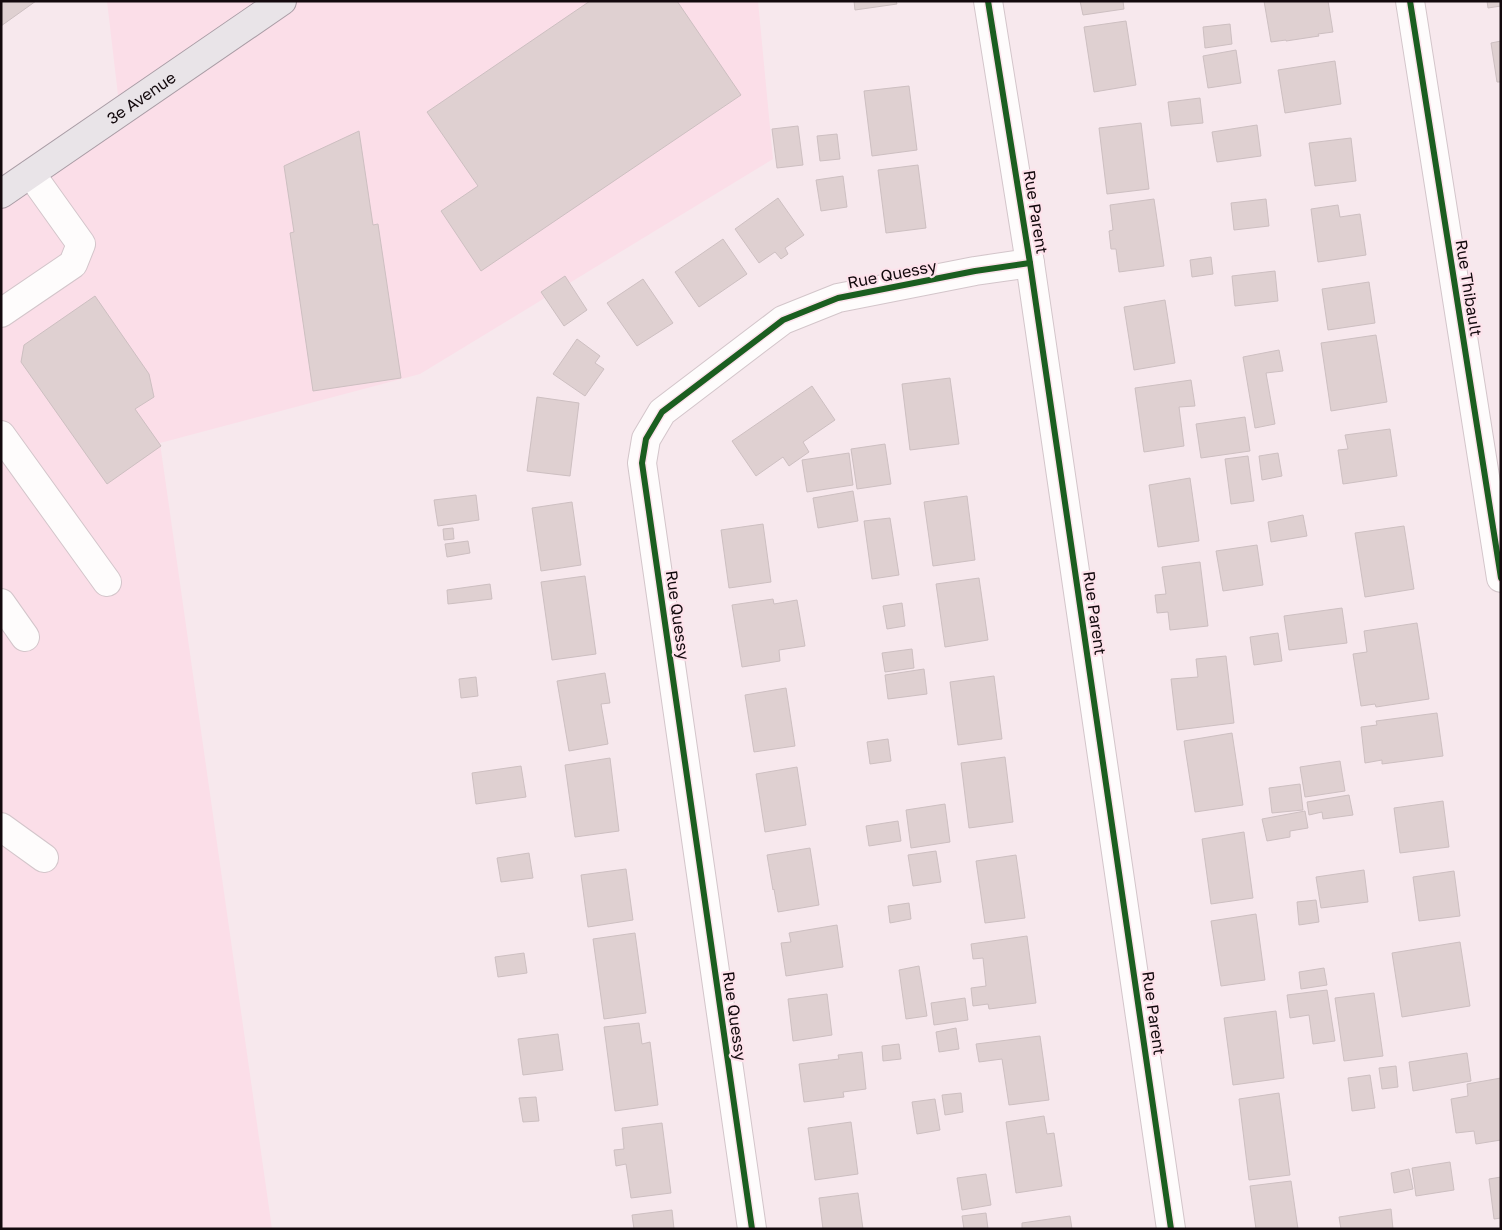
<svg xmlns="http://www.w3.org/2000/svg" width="1502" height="1230" viewBox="0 0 1502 1230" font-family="'Golos Text',sans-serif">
  <rect width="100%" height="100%" fill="#f7e8ed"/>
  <polygon fill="#fbdee8" points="107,1 758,1 773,159 420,374 160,443 272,1229 1,1229 1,208 121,121"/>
  <g fill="#dfd0d1" stroke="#cdbfc1">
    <polygon points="1,1 36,1 1,26"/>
    <polygon points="590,1 677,1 741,95 481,271 441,211 478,186 427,112"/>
    <polygon points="854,1 896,1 897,4 855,10"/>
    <polygon points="1080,1 1123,1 1124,9 1083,15"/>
    <polygon points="1264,1 1328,1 1333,32 1318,34 1319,36 1286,41 1286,40 1271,42"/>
    <polygon points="1487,1 1501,1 1501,6 1488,8"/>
    <polygon points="1126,21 1136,85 1094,92 1084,27"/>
    <polygon points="1230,24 1232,44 1205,48 1203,27"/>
    <polygon points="1501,41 1501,82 1497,82 1491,43"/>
    <polygon points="1236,50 1241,83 1208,88 1203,56"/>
    <polygon points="1335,61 1341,104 1285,113 1278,70"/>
    <polygon points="909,86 917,150 872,156 864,91"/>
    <polygon points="1200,98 1203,123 1171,126 1168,102"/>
    <polygon points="1141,123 1149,189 1107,194 1099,128"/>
    <polygon points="1257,125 1261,156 1217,162 1212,132"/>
    <polygon points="798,126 803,165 777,168 772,129"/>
    <polygon points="359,131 373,225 378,224 401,378 313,391 290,233 294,232 284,166"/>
    <polygon points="837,134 840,159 820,161 817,136"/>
    <polygon points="1351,138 1356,181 1315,186 1309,143"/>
    <polygon points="918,165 926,228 886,233 878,170"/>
    <polygon points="843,176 847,207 821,211 816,180"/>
    <polygon points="778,198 804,235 785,248 788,254 781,259 775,252 759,263 735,229"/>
    <polygon points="1154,199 1164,266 1119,272 1116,249 1111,249 1109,231 1113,230 1110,205"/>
    <polygon points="1266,199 1269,226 1234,230 1231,203"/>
    <polygon points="1338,205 1340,217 1360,214 1366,255 1318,262 1311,209"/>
    <polygon points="723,239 747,274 699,307 675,272"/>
    <polygon points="1211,257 1213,274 1192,277 1190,260"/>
    <polygon points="1275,271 1278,301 1235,306 1232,276"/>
    <polygon points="565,276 587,310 564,326 541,292"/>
    <polygon points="643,279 673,323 637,346 607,303"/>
    <polygon points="1369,282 1375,323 1328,330 1322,289"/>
    <polygon points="95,296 149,374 154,397 135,409 161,446 107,484 21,362 24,345"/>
    <polygon points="1165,300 1175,363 1134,370 1124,307"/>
    <polygon points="1376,335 1387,402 1331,411 1321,343"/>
    <polygon points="577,339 600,356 595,363 604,369 585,396 553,374"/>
    <polygon points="1279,350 1283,371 1266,373 1275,424 1255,428 1243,357"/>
    <polygon points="950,378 959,444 910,450 902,384"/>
    <polygon points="1191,380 1195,406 1179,407 1184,446 1144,452 1135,388"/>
    <polygon points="812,386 835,420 803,442 809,452 789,466 783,457 756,476 732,441"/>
    <polygon points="537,397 579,403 570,476 527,471"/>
    <polygon points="1245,417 1250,451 1201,458 1196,424"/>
    <polygon points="1390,429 1397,476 1343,484 1338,450 1348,449 1345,435"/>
    <polygon points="885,444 891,484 857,489 851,449"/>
    <polygon points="849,453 853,485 807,492 802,460"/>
    <polygon points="1278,453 1282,476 1262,480 1259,456"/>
    <polygon points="1248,456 1254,501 1231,504 1225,459"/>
    <polygon points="1190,478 1199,541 1158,547 1149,485"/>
    <polygon points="853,491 858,521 818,528 813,498"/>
    <polygon points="476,495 479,520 438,526 434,500"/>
    <polygon points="967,496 975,560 933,566 924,502"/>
    <polygon points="572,502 581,565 541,571 532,508"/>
    <polygon points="1303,515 1307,536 1271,542 1268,522"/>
    <polygon points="890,518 899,575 872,579 864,521"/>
    <polygon points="763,524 771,582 729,588 721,530"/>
    <polygon points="1404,526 1414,589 1365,597 1355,533"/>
    <polygon points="453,528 454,539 444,540 443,529"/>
    <polygon points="468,541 470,553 447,557 445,544"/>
    <polygon points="1257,545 1263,585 1223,591 1216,551"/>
    <polygon points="1200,562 1208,626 1170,630 1168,612 1157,613 1155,595 1166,594 1162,567"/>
    <polygon points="585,576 596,654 552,660 541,582"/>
    <polygon points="979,578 988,640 945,647 936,584"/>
    <polygon points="490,584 492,599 448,604 447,590"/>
    <polygon points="773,599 774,604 797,600 805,646 779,650 780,661 742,667 732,605"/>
    <polygon points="902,603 905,626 887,629 883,606"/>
    <polygon points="1342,608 1347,643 1289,650 1284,616"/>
    <polygon points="1417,623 1429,699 1376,707 1375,704 1361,706 1353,654 1367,652 1364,631"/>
    <polygon points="1278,633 1282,661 1254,665 1250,637"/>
    <polygon points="912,649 914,668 885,672 882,653"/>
    <polygon points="1226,656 1234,723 1177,730 1171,679 1198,677 1196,659"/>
    <polygon points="924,669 927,694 888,699 885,675"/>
    <polygon points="605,673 610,703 601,704 608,744 569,751 557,681"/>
    <polygon points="994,676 1002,739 958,745 950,682"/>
    <polygon points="476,677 478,696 461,698 459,679"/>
    <polygon points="786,688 795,746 754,752 745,695"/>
    <polygon points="1437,713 1443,756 1382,764 1382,760 1365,763 1361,727 1377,725 1376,721"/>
    <polygon points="1232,733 1243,805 1195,812 1184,741"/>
    <polygon points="888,739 891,761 870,764 867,742"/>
    <polygon points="1005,757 1013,822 969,828 961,763"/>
    <polygon points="610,758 619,831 575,837 565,765"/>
    <polygon points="1340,761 1345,791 1305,797 1300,767"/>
    <polygon points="521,766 526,797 476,804 472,773"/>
    <polygon points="797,767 806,825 765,832 756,774"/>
    <polygon points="1300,784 1303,810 1272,813 1269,788"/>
    <polygon points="1349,795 1353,815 1323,819 1322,812 1309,815 1307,802"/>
    <polygon points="1443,801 1449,847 1400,853 1394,808"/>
    <polygon points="945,804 950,842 911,848 906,810"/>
    <polygon points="1305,811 1308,828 1290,831 1290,837 1267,841 1262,819"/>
    <polygon points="898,821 901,841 869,846 866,826"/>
    <polygon points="1244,832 1253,898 1211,904 1202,839"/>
    <polygon points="810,848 819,905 778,912 774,889 773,890 767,855"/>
    <polygon points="936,851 941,882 913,886 908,855"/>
    <polygon points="529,853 533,878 501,882 497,858"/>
    <polygon points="1016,855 1025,918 985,923 976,861"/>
    <polygon points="626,869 633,920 588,927 581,875"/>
    <polygon points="1364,870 1368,902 1321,908 1316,877"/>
    <polygon points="1454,871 1460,916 1419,921 1413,877"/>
    <polygon points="1316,900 1319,922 1299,925 1297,902"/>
    <polygon points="909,903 911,919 890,923 888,906"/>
    <polygon points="1256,914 1265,980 1221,986 1211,921"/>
    <polygon points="837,925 843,967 786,976 781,943 791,942 789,933"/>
    <polygon points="635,933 646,1013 604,1019 593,939"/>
    <polygon points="1027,936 1036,1003 989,1009 988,1004 973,1006 971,988 986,986 983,958 973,959 971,944"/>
    <polygon points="1460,942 1470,1006 1402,1017 1392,953"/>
    <polygon points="524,953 527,973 498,977 495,957"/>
    <polygon points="919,966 927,1016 906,1019 899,970"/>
    <polygon points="1324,968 1327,985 1301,989 1299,972"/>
    <polygon points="1327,990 1335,1041 1313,1044 1309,1015 1290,1018 1287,995"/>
    <polygon points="1374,993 1383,1056 1344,1061 1335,998"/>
    <polygon points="827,994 832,1035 793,1041 788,999"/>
    <polygon points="965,998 968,1020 934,1025 931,1003"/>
    <polygon points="1276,1011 1284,1078 1233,1085 1224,1018"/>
    <polygon points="639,1023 642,1044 650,1042 658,1105 615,1111 604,1027"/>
    <polygon points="956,1028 959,1049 939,1052 936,1032"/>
    <polygon points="558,1034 563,1070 523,1075 518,1039"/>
    <polygon points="1040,1036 1049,1100 1009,1105 1002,1059 979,1062 976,1044"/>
    <polygon points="899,1044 901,1059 883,1061 882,1046"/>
    <polygon points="862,1052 866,1089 843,1092 844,1097 804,1102 799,1064 839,1059 838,1055"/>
    <polygon points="1467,1053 1471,1081 1413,1091 1409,1062"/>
    <polygon points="1396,1066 1398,1087 1382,1089 1379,1068"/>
    <polygon points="1370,1075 1375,1108 1352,1111 1348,1078"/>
    <polygon points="1501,1078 1501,1140 1476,1144 1474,1131 1456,1133 1451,1099 1468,1096 1467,1084"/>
    <polygon points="961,1093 963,1112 945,1115 942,1095"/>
    <polygon points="1279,1093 1290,1175 1249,1180 1239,1099"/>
    <polygon points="536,1097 539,1121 523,1122 519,1098"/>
    <polygon points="935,1099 940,1130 917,1134 912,1102"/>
    <polygon points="1044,1116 1047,1134 1054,1133 1062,1186 1016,1193 1006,1122"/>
    <polygon points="851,1122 858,1174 815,1180 808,1128"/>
    <polygon points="662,1123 671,1193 631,1198 626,1164 616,1166 614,1150 624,1149 622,1128"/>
    <polygon points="1450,1162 1454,1190 1416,1196 1412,1168"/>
    <polygon points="1409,1169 1413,1189 1394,1193 1391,1173"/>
    <polygon points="986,1174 991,1205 962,1210 957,1178"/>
    <polygon points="1501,1177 1501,1218 1494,1219 1489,1179"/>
    <polygon points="1291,1181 1298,1229 1256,1229 1250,1186"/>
    <polygon points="858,1193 863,1229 823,1229 819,1198"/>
    <polygon points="1391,1209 1393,1229 1341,1229 1339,1217"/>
    <polygon points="672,1210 674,1229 634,1229 632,1215"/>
    <polygon points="986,1213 988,1229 964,1229 962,1216"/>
    <polygon points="1070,1216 1072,1229 1022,1229 1022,1223"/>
  </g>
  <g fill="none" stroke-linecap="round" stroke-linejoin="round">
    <g stroke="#d3c5ca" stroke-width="30">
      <g id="minor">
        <polyline points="988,1 1030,263 1171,1229"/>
        <polyline points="1410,1 1501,578"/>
        <polyline points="1,313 73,264 81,244 31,174"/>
        <polyline points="1,435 107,582"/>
        <polyline points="1,603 25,637"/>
        <polyline points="1,827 44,858"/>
        <polyline points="752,1229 642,463 646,439 662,412 783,320 838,298 975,271 1030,263"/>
      </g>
    </g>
    <g stroke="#a99ca5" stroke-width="30">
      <g id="major">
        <path id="s1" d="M 1,194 L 282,1"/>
      </g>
    </g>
    <use href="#minor" stroke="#fefcfc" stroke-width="28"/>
    <use href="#major" stroke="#e9e4e8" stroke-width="28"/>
    <g stroke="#fde2eb" stroke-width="9">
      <g id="cycleway">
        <polyline points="988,1 1030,263 1171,1229"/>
        <polyline points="1410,1 1501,578"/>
        <polyline points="752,1229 642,463 646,439 662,412 783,320 838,298 975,271 1030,263"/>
      </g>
    </g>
    <use href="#cycleway" stroke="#1b5e20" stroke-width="6"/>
  </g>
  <g text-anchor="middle" stroke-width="4.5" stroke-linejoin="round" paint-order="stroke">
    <g font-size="16" fill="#13090d" stroke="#fde2eb">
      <text dy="6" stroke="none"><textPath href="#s1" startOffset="170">3e Avenue</textPath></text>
      <text transform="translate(1036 212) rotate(81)" y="6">Rue Parent</text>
      <text transform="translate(892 274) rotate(-11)" y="6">Rue Quessy</text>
      <text transform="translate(1469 288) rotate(81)" y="6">Rue Thibault</text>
      <text transform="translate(1095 613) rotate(82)" y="6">Rue Parent</text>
      <text transform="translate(678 615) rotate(82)" y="6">Rue Quessy</text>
      <text transform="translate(1154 1013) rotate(82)" y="6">Rue Parent</text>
      <text transform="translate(735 1016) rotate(82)" y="6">Rue Quessy</text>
    </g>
  </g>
  <rect width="1502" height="1230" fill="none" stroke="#13090d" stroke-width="5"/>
</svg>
